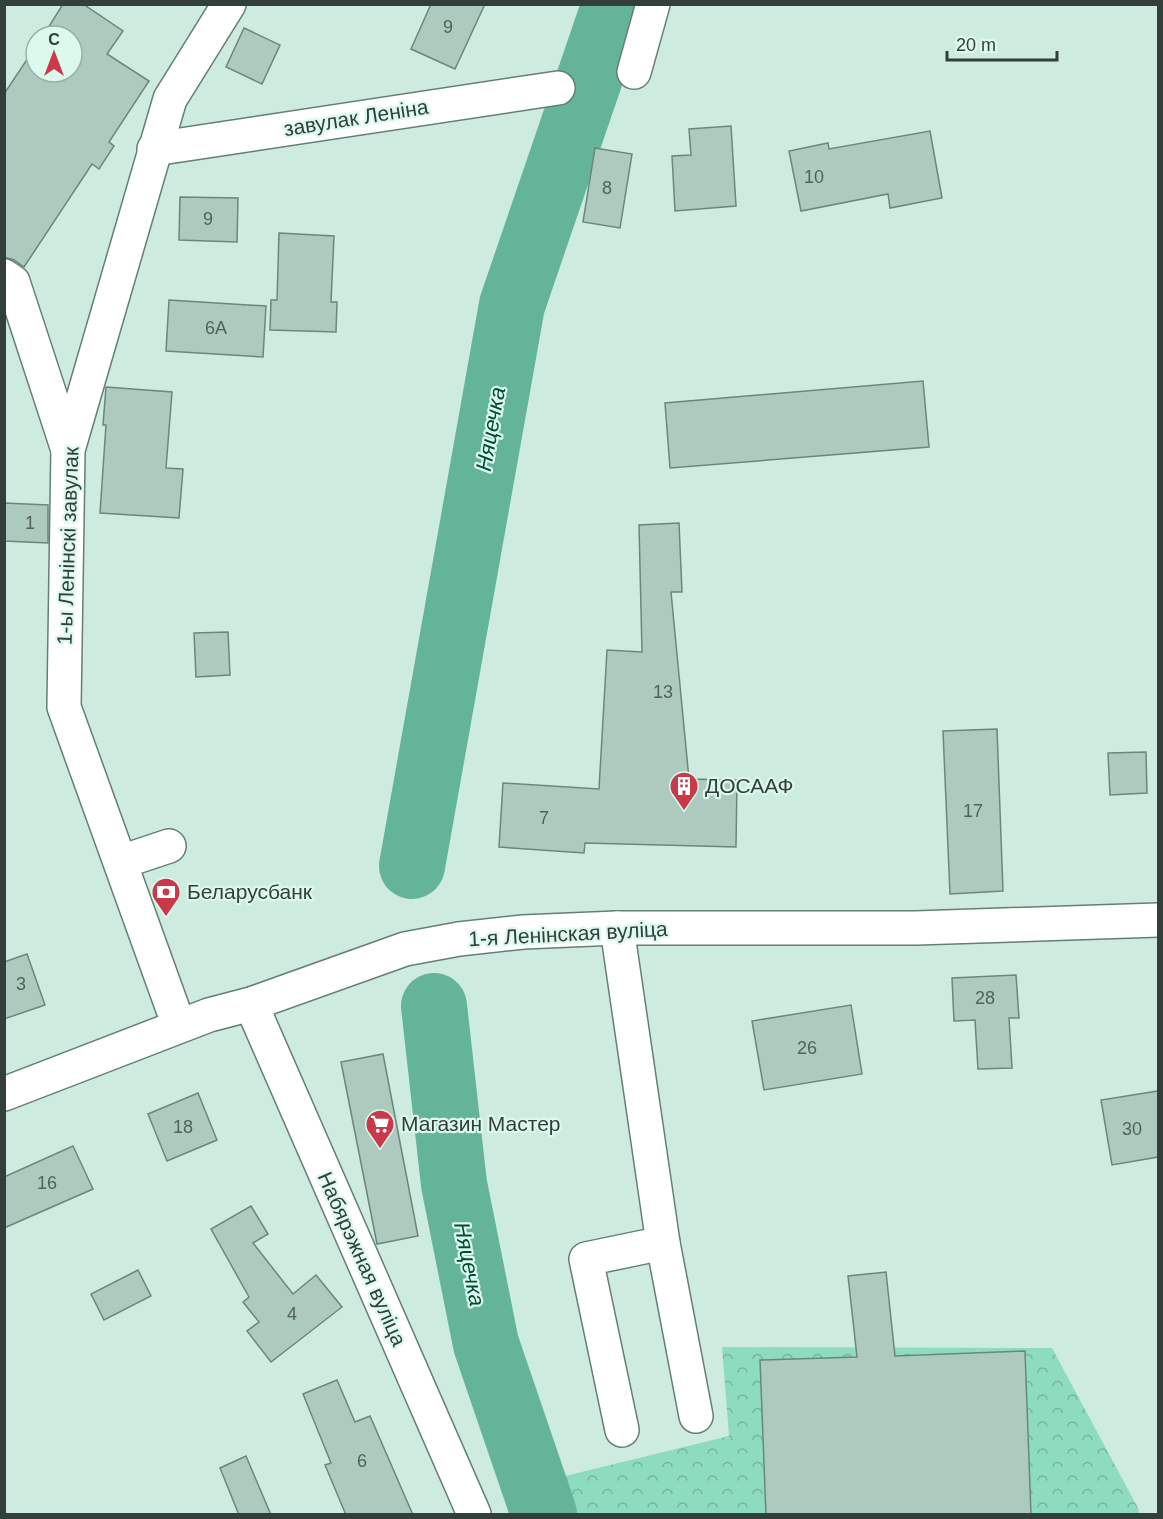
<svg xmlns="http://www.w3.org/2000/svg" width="1163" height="1519" viewBox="0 0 1163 1519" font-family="Helvetica,sans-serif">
  <defs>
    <pattern id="park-crowns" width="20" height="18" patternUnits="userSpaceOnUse" patternTransform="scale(1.5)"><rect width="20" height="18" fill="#8ddcbf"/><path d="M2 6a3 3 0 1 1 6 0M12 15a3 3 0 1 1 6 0" fill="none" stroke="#74b49c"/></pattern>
  </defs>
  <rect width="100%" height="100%" fill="#ceebdf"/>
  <polygon fill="url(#park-crowns)" points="722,1347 1052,1348 1138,1508 1139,1514 575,1514 565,1476 729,1436"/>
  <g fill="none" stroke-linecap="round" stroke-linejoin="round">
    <g stroke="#63b498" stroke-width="66">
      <polyline points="412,866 512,305 615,4"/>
      <polyline points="434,1006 454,1184 486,1344 544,1514"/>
    </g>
  </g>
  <g fill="#adcabe" stroke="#6b877c" stroke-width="1.5">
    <polygon points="63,4 83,4 123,31 107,54 149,81 109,142 114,146 99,169 92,164 24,267 14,260 4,257 4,94 36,46 36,72 72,72 72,36 43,36"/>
    <polygon points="431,4 485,4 455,69 411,49"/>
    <polygon points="244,28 280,45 262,84 226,67"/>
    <polygon points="731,126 736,206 675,211 672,156 691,155 689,129"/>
    <polygon points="930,131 942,198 890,208 888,194 801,211 789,151 828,143 829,149"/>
    <polygon points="595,148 632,154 620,228 583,222"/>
    <polygon points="180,197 238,198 237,242 179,240"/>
    <polygon points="279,233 334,236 331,302 337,302 336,332 270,330 271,300 277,300"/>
    <polygon points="169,300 266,306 263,357 166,351"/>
    <polygon points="923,381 929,447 670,468 665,403"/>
    <polygon points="106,387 172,392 166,468 183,469 179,518 100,513 106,425 103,425"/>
    <polygon points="4,503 48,505 48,543 4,541"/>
    <polygon points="679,523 682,592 671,592 689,779 737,780 736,847 585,843 584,853 499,847 503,783 599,789 607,650 642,652 639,525"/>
    <polygon points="228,632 230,675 196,677 194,633"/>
    <polygon points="997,729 1003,891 950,894 943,731"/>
    <polygon points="1146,752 1147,793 1110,795 1108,753"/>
    <polygon points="27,954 45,1005 4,1019 4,962"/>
    <polygon points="1016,975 1019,1018 1009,1018 1012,1068 978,1069 975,1020 954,1021 952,978"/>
    <polygon points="851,1005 862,1074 764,1090 752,1021"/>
    <polygon points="383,1054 418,1236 377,1244 341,1062"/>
    <polygon points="1158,1091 1158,1157 1112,1165 1101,1100"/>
    <polygon points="198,1093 217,1140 167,1161 148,1114"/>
    <polygon points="73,1146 93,1189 4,1228 4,1177"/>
    <polygon points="251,1206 268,1234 253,1243 293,1294 316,1275 342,1307 271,1362 247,1331 259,1322 243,1302 249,1297 211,1229"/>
    <polygon points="138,1270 151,1296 104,1320 91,1294"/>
    <polygon points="886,1272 895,1356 1025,1351 1031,1515 766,1515 760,1360 857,1357 848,1276"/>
    <polygon points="337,1380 355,1422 370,1416 413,1515 346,1515 325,1465 331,1463 303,1394"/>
    <polygon points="246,1456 271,1515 239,1515 220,1468"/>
  </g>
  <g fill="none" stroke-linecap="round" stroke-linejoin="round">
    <g stroke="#647f75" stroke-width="36">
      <g id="minor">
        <polyline points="634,72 653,4"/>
        <polyline points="154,149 558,88"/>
        <polyline points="4,276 13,282 68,450"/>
        <polyline points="121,862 169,846"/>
        <polyline points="617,928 663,1243 696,1416"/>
        <polyline points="251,1004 474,1514"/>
        <polyline points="179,1026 64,707 68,450 170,99 229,4"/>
        <polyline points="622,1430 586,1259 663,1243"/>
      </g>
    </g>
    <g stroke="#647f75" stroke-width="36">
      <polyline id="major" points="4,1094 209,1015 251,1004 405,949 459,939 523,932 617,928 916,928 1158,920"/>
    </g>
    <use href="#minor" stroke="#fff" stroke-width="33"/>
    <use href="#major" stroke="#fff" stroke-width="33"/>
  </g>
  <defs>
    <g id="building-pin" transform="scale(1.5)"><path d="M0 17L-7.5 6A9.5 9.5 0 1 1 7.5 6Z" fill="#c93949" stroke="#dbf9ed"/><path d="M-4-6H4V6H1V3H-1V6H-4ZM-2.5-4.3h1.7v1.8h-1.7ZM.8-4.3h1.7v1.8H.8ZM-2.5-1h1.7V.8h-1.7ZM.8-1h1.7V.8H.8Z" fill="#fff"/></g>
    <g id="bank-pin" transform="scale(1.5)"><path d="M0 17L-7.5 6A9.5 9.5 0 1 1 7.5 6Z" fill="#c93949" stroke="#dbf9ed"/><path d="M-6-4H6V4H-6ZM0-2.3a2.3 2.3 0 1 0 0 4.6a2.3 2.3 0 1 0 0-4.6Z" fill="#fff"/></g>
    <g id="supermarket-pin" transform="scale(1.5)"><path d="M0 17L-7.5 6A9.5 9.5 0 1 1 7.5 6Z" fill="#c93949" stroke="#dbf9ed"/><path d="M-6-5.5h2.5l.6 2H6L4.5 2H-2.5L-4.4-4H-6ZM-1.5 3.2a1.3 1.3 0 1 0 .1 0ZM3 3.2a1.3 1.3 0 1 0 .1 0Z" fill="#fff"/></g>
  </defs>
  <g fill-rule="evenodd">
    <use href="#building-pin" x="684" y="786"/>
    <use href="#bank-pin" x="166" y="892"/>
    <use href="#supermarket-pin" x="380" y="1124"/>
  </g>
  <g text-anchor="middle" stroke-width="4.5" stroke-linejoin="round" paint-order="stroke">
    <g font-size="18" fill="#52625b">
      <text x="448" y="33">9</text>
      <text x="814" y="183">10</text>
      <text x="607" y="194">8</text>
      <text x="208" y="225">9</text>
      <text x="216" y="334">6А</text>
      <text x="30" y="529">1</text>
      <text x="663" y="698">13</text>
      <text x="973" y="817">17</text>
      <text x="544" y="824">7</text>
      <text x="21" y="990">3</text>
      <text x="985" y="1004">28</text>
      <text x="807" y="1054">26</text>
      <text x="183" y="1133">18</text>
      <text x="1132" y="1135">30</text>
      <text x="47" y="1189">16</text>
      <text x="292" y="1320">4</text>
      <text x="362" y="1467">6</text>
    </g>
    <g font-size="21" fill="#333f3a" stroke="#dbf9ed">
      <text transform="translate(356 118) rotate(-9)" y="7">завулак Леніна</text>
      <text transform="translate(68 546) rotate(-88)" y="7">1-ы Ленінскі завулак</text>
      <text transform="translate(568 934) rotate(-3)" y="7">1-я Ленінская вуліца</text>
      <text transform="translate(362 1259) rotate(66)" y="7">Набярэжная вуліца</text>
    </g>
    <g font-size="21" fill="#333f3a" stroke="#dbf9ed" text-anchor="start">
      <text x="705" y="793">ДОСААФ</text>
      <text x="187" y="899">Беларусбанк</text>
      <text x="401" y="1131">Магазин Мастер</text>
    </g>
    <g font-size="22" font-style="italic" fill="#024b38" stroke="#dbf9ed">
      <text transform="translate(490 429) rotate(-80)" y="8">Няцечка</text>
      <text transform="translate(470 1264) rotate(79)" y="8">Няцечка</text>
    </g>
  </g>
  <rect width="1163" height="1519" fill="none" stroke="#333f3a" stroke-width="12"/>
  <g transform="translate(54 54)"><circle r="28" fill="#dbf9ed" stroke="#98afa5" stroke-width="1.5"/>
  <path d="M0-4.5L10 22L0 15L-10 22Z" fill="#c93949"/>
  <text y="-9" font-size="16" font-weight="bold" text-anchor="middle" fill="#333f3a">С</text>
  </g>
  <path d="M947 51v9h110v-9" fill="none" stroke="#333f3a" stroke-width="3"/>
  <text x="956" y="51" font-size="18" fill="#333f3a" stroke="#dbf9ed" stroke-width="4.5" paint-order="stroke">20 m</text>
</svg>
